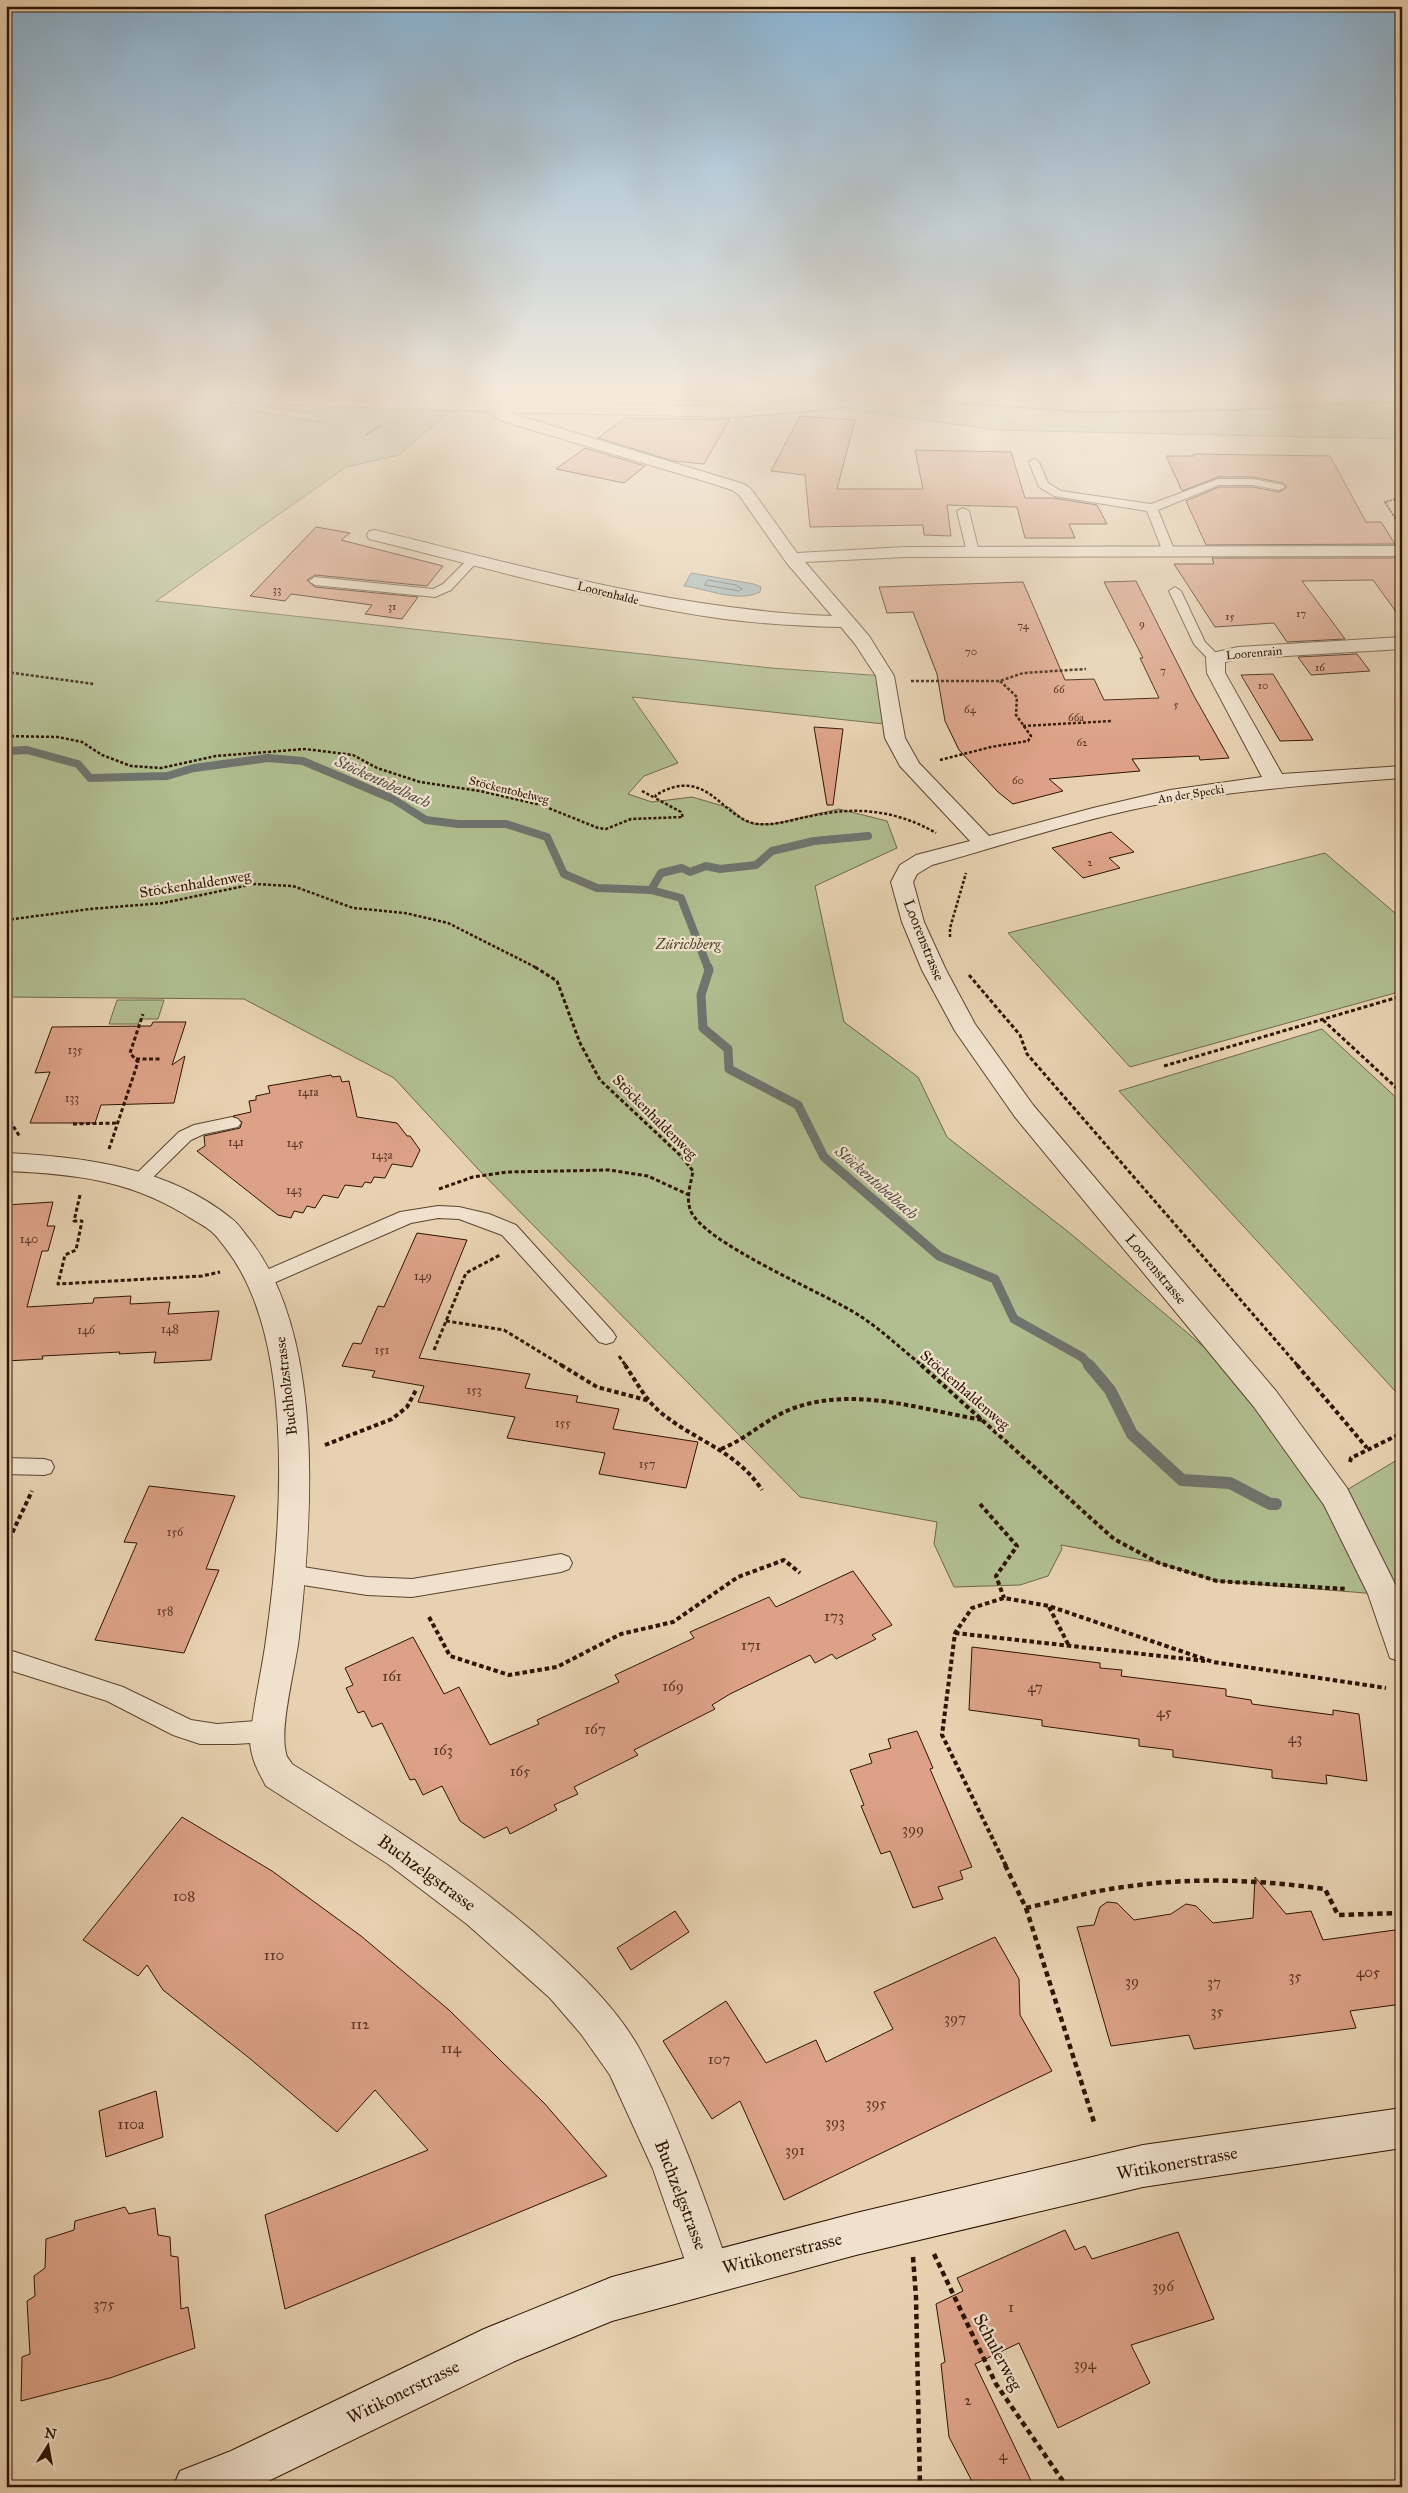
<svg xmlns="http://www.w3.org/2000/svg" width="1408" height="2493" viewBox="0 0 1408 2493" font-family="'IM FELL Great Primer',serif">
  <rect width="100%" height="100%" fill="#e7d1b0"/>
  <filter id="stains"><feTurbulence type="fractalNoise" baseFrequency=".004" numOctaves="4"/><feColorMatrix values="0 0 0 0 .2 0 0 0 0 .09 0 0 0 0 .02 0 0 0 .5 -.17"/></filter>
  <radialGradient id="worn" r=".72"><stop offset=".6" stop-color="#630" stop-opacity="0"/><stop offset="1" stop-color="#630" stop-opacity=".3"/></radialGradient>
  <g fill="#b0bd8f" stroke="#6f6849">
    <polygon points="6,396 232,396 228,406 325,423 312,413 256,406 258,401 326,405 354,396 646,396 639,411 454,408 399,455 346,467 156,601 771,668 885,676 893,725 632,697 678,763 644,776 628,794 652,802 692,797 730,808 745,821 753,824 773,824 839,809 887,821 897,848 815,886 844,1022 918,1077 947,1137 1071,1234 1265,1399 1335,1497 1402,1457 1402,1596 1217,1581 1159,1563 1061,1545 1062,1549 1048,1576 1020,1585 954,1587 934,1544 937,1522 800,1497 478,1169 394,1078 244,999 6,997"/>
    <polygon points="785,396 794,396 790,399 798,396 1402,396 1402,439 997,430 784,401"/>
    <polygon points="1325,853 1402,919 1402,991 1130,1067 1008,933"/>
    <polygon points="117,1000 164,1000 158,1019 140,1019 138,1024 109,1024"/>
    <polygon points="1322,1029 1402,1103 1402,1390 1396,1392 1119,1091"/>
  </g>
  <path fill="#9bb4b6" stroke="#6f746e" d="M 691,573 L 754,584 L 761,587 L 760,592 C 737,603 708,589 684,586 Z"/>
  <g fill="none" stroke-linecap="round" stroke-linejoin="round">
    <polygon stroke="#64645c" stroke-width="1" points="708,580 736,585 742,589 739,591 705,585"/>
    <g stroke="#6f746e" stroke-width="8">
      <polyline points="6,751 27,750 78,764 90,778 167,776 194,768 268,758 303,761 393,799 426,820 458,824 506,824 547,837 564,874 597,888 651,890 681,898 708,968"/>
      <polyline points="651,890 661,873 682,868 690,872 706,866 720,869 756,865 772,851 814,841 868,836"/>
    </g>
    <polyline stroke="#6f746e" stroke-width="9" points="708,967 709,970 701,995 703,1028 728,1049 729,1069 798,1105 824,1157 939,1256 995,1279 1014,1319 1082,1357 1090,1366"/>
    <polyline stroke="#6f746e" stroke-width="12" points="1089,1365 1110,1390 1132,1434 1182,1480 1230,1483 1270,1504 1276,1504"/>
  </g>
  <g fill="#dca186" stroke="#2e1403">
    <polygon points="800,416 855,420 837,489 923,489 915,450 1011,452 1025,498 1053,498 1097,505 1107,524 1069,524 1075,538 1025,538 1017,507 947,505 951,536 924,535 923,525 810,527 805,475 771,471"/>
    <polygon points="625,418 677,419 730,419 704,464 673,461 598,438"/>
    <polygon points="585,448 645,466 624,483 556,469"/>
    <polygon points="1193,454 1330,456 1366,522 1381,522 1395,544 1206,545 1186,501 1219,487 1253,487 1279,492 1287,487 1283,483 1253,477 1218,477 1182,491 1166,456 1194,456"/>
    <polygon points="316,527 350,533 341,540 443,566 427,586 315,575 307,580 315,587 418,597 402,619 365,614 372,605 291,594 285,601 250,596"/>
    <polygon points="1212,558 1402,558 1402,620 1373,580 1302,581 1345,639 1287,642 1274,623 1215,627 1174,564 1214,564"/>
    <polygon points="1136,581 1194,696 1229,758 1200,760 1199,756 1132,759 1140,771 1049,779 1063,791 1013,804 998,792 959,750 945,721 937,674 913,612 887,613 879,587 1023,582 1065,680 1094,679 1104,700 1159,698 1140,658 1143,658 1104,582"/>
    <polygon points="1357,654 1370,671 1311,675 1298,657"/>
    <polygon points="1273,674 1313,740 1280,741 1241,675"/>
    <polygon points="814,727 843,729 833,805 827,805"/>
    <polygon points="1111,832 1134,852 1109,858 1120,868 1083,878 1052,848"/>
    <polygon points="153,1022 186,1022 172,1065 185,1056 174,1103 101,1105 95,1123 30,1123 50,1072 35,1073 52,1027 151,1026"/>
    <polygon points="331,1075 332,1077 340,1076 342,1082 349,1081 357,1117 397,1123 407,1136 410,1136 420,1150 412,1167 392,1164 385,1178 374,1177 371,1183 365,1182 362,1187 345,1185 338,1198 323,1195 315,1208 307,1206 303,1213 294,1211 291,1218 278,1215 197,1151 205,1146 204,1136 240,1128 242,1122 233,1116 251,1112 249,1101 256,1100 256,1096 270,1093 268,1086"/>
    <polygon points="53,1202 47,1226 55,1226 48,1251 42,1251 27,1307 93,1303 94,1298 131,1296 130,1304 170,1302 168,1314 219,1311 211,1360 154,1363 156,1352 119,1354 120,1352 42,1356 43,1359 6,1361 6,1205"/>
    <polygon points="417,1233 467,1240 419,1358 530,1374 525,1388 578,1396 576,1402 619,1409 613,1429 698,1442 686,1488 599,1474 605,1453 507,1438 515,1417 418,1402 424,1386 372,1377 375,1371 342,1366 353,1343 361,1344 378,1306 384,1307"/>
    <polygon points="149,1486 235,1496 206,1569 219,1570 184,1653 95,1640 137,1543 124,1542"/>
    <polygon points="853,1571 892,1625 872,1635 876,1639 836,1659 832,1654 815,1663 810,1655 730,1694 712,1705 715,1709 634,1750 638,1755 574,1787 578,1794 554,1805 557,1810 510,1834 507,1827 484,1838 460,1821 442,1786 423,1795 415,1779 410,1780 382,1723 372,1727 364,1711 358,1713 346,1688 353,1685 345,1668 413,1637 444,1694 459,1687 490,1745 539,1724 537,1720 619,1682 615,1675 694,1638 690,1632 769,1597 776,1607"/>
    <polygon points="972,1647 1100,1663 1100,1668 1122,1670 1121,1676 1226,1689 1226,1696 1251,1700 1252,1704 1333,1715 1333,1710 1359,1714 1367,1781 1326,1775 1327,1784 1272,1778 1272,1770 1173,1757 1173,1750 1139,1746 1139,1739 1042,1726 1042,1720 969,1710"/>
    <polygon points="917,1731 933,1768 930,1769 972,1867 960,1871 963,1879 938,1887 943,1899 913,1908 890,1851 881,1854 861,1806 864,1805 850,1770 872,1763 869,1754 891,1748 888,1739"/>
    <polygon points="182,1817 272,1871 361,1936 449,2010 545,2104 607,2176 285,2309 265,2215 428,2150 375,2090 337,2132 248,2057 163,1990 147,1965 138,1976 83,1940"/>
    <polygon points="1255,1877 1286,1914 1311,1911 1323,1940 1402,1929 1402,2004 1350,2011 1356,2028 1194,2049 1189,2035 1111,2046 1077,1927 1094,1925 1100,1907 1107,1902 1117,1903 1134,1920 1171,1914 1186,1904 1196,1906 1213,1923 1253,1918"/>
    <polygon points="675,1911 689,1932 631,1970 617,1948"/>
    <polygon points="995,1937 1019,1979 1020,2015 1052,2071 784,2200 740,2101 712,2119 663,2041 726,2001 766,2063 816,2040 826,2062 893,2029 874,1992"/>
    <polygon points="156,2091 163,2137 106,2157 99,2111"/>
    <polygon points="125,2207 129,2214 155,2208 158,2235 170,2237 171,2256 178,2257 181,2309 188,2307 195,2348 110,2378 21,2401 22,2357 30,2354 27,2301 35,2296 34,2276 45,2268 46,2239 74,2230 75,2221"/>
    <polygon points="1065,2230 1075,2250 1085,2246 1092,2259 1178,2232 1214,2319 1131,2345 1150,2383 1058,2428 1019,2343 975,2364 1034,2487 975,2487 949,2437 941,2364 945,2362 936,2304 963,2291 957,2278"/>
  </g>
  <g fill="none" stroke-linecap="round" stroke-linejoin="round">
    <g stroke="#5c432e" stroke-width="2">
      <g id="lane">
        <polygon points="737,396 747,396 743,412 738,415 733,412"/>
        <polygon points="1034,459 1039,462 1048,483 1061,491 1151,504 1218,479 1253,479 1283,485 1285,487 1279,490 1253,485 1219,485 1158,510 1175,552 1169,556 1163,552 1147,511 1054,496 1039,487 1029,462"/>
        <polygon points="963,508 969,511 979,552 977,554 973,556 967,552 957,511"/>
        <polygon points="474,555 478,557 478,561 451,590 435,597 315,585 309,581 315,577 433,589 443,584 470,557"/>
        <polygon points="1175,587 1181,591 1205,642 1221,658 1220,661 1210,661 1194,644 1169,591"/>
        <polygon points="232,1117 238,1119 241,1123 238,1127 204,1134 191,1140 146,1184 140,1186 134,1184 131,1180 134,1176 179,1132 194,1125"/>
        <polygon points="438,1206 459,1207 489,1214 516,1225 613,1332 616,1337 613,1342 606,1344 599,1342 502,1235 459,1219 438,1218 411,1223 269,1285 262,1287 255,1285 252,1280 255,1275 400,1212"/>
        <polygon points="6,1458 44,1459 51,1461 54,1467 51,1473 44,1475 6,1474"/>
        <polygon points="561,1554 569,1557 572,1563 569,1569 561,1572 412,1597 367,1595 290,1583 282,1580 279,1574 282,1568 290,1565 367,1577 412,1579"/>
        <polygon points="6,1649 123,1687 191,1720 217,1724 269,1720 277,1724 281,1731 277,1738 269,1742 234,1744 200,1744 173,1735 107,1701 6,1669"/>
      </g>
    </g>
    <g stroke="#5c432e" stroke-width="2">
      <g id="street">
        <path d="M 232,396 L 738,407 C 788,404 837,396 887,396 L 885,400 L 880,401 L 820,410 L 738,417 L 506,412 L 744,484 L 751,489 L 797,553 L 905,547 L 1402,546 L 1402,556 L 905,557 L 805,562 L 869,636 L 894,676 L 905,738 L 919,763 L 989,836 L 1093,808 L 1170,790 L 1262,777 L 1207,673 L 1206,658 L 1208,654 L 1238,647 L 1402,637 L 1402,649 L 1238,659 L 1225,662 L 1225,673 L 1282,774 L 1402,766 L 1402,778 C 1324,784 1247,789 1171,802 C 1090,816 1011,843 932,865 L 917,874 L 913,882 L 924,922 L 946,970 L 975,1024 L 1033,1105 L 1276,1391 L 1347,1488 L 1402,1598 L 1402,1662 L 1390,1658 L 1368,1594 L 1324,1505 L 1254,1407 L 1015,1117 L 955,1031 L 922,970 L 902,922 L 891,882 L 900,865 L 916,855 L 970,841 L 900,766 L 885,738 L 876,676 L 855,644 L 841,627 C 802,626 763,624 724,619 C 604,602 487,568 369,539 L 367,535 L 369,531 L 375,530 C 526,567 675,610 832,616 L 786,562 L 739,495 L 732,490 L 707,482 L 499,420 L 486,411 L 238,403 L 233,402 L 231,399 Z"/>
        <path d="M 6,1153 C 84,1157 169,1167 232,1219 C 239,1224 244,1233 250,1240 C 326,1338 312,1520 299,1637 C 296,1665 279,1728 286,1753 C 286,1757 290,1760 292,1764 C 384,1821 475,1878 555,1951 C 586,1979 618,2011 639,2048 C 677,2119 704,2195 730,2271 L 724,2286 L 709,2292 L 694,2286 L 653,2169 L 610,2075 L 581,2034 L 550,1998 L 468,1925 L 388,1864 L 266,1786 C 258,1771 251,1759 250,1741 C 253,1709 260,1679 265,1647 C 281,1537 298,1343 227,1250 C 222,1244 218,1237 212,1232 C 204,1225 193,1220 184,1214 C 126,1179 72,1174 6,1171 Z"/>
      </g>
    </g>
    <g stroke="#2e1403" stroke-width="2">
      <polygon id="secondary" points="1402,2108 1402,2148 1143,2187 856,2255 612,2321 515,2361 256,2487 173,2487 180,2471 231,2451 484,2329 612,2277 856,2213 1143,2145"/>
    </g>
    <g stroke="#2e1403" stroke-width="2" stroke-dasharray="2.5 1" stroke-linecap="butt">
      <polyline points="901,399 1088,412 1237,410 1386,402 1402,404"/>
      <polyline points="366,435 381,425"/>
      <polyline points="1402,497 1385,502 1402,529"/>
    </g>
    <g stroke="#2e1403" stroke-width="2.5" stroke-dasharray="3 2" stroke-linecap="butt">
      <polyline points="6,672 94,684"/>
      <polyline points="911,681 1000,681 1023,673 1086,669"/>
      <polyline points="1023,726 1112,721"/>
      <path d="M 6,736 L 58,737 L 82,742 L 102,755 L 131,766 L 161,768 L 216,756 L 305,749 L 353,755 L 377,768 L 420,782 L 480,791 L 541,805 L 598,828 L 606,829 L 631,819 L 683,817 L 681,812 L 655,798 L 656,795 C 708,764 722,820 758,824 C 776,826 794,819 811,816 C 856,806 896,810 936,833"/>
      <polyline points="940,760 991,747 1028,741 1031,736 1016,715 1017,697 1000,681"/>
      <polyline points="642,791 655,798"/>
      <polyline points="6,920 90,909 163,903 254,884 293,886 353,908 405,913 448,923 537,968"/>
      <polyline points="950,937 950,928 966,873"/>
    </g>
    <g stroke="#2e1403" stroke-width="3" stroke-dasharray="4 2.5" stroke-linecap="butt">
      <path d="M 535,967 L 557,981 L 580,1043 L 600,1080 L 682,1157 L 693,1171 C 691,1183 686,1197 690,1209 C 700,1242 827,1294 860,1316 C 882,1330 902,1350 923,1366"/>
      <polyline points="969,975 1020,1035 1027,1054 1298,1366"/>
      <polyline points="1323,1020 1402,1093"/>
      <polyline points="136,1059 160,1059"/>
      <polyline points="1164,1066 1402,996"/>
      <polyline points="10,1121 20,1137"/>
      <polyline points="73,1124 118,1123"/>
      <polyline points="109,1149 138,1062 130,1053 143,1014"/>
      <polyline points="439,1189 473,1177 507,1172 609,1170 648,1176 689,1195"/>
      <polyline points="80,1195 74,1221 82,1221 76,1250 65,1255 58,1284 202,1276 220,1272"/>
      <polyline points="446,1321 504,1330 563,1366"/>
      <polyline points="434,1350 466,1273 500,1255"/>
      <polyline points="619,1356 626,1366"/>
    </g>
    <g stroke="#2e1403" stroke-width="4" stroke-dasharray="4.5 3" stroke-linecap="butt">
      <polyline points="561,1365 597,1387 650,1401"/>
      <path d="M 625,1365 C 636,1381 645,1399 659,1411 C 694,1441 735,1449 762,1490"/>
      <polyline points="921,1365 1114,1539 1159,1563 1217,1581 1347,1589"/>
      <polyline points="1297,1365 1367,1448"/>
      <polyline points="325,1445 392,1419 407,1407 416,1390"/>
      <path d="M 721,1449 C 747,1439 768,1417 794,1408 C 856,1386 922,1410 983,1420"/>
      <polyline points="1350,1462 1351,1458 1402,1433"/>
      <polyline points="980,1504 1017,1546 996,1576 1004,1598"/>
      <polyline points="6,1546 32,1491"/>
      <polyline points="1049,1607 1069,1646"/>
      <polyline points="429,1617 450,1656 509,1675 557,1667 621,1634 673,1622 738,1577 784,1560 800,1573"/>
      <polyline points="955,1633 1205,1661"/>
      <polyline points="1006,1866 942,1735 955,1633 972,1608 1004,1598 1049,1606 1213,1662 1386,1688"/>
    </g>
    <g stroke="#2e1403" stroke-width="4.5" stroke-dasharray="5.5 4" stroke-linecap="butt">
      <path d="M 1005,1865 L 1026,1908 C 1061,1900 1095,1890 1131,1886 C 1195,1877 1261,1880 1325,1889 L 1338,1915 L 1402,1913"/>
      <polyline points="1026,1908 1094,2122"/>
      <polyline points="934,2254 996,2384 1067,2487"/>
      <polyline points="913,2257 916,2297 920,2487"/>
    </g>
    <use href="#lane" fill="#efe1cc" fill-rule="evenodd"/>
    <use href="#street" fill="#efe1cc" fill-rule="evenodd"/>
    <use href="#secondary" fill="#efe1cc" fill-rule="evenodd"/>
  </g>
  <linearGradient id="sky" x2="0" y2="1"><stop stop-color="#89b4d4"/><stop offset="0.53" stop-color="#f4eadb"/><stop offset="1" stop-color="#f4eadb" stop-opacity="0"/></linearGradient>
  <rect width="1408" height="745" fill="url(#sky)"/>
  <g text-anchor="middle" stroke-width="4.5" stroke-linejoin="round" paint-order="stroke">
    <g font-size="11" fill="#5a3724">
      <text x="277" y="593">33</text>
      <text x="392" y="610">31</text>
      <text x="1301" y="617">17</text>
      <text x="1230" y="620">15</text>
      <text x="1142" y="627">9</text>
      <text x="1023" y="629">74</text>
      <text x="971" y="655">70</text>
      <text x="1320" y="671">16</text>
      <text x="1163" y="674">7</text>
      <text x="1263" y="689">10</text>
      <text x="1059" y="693">66</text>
      <text x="1176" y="708">5</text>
      <text x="970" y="713">64</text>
      <text x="1076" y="721">66a</text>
      <text x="1082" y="746">62</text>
      <text x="1018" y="784">60</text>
      <text x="1090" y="866">2</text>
    </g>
    <g font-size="12" fill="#2e1403" stroke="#efe1cc">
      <text transform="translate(608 593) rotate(14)" y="4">Loorenhalde</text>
      <text transform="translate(1254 653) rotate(-5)" y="4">Loorenrain</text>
      <text transform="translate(509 790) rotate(14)" y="4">Stöckentobelweg</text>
      <text transform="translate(1191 794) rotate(-9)" y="4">An der Specki</text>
    </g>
    <g font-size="12" fill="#5a3724">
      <text x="75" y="1054">135</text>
      <text x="308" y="1096">141a</text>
      <text x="72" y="1102">133</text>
      <text x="236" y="1146">141</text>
      <text x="295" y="1147">145</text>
      <text x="382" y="1159">143a</text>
      <text x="294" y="1194">143</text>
      <text x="29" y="1243">140</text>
      <text x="423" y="1280">149</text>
      <text x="170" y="1333">148</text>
      <text x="86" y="1334">146</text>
      <text x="382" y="1354">151</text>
      <text x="474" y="1394">153</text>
      <text x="563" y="1427">155</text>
      <text x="647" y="1468">157</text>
      <text x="175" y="1536">156</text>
      <text x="165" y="1615">158</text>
    </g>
    <g font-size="15" fill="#2e1403" stroke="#efe1cc">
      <text transform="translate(195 884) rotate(-9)" y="5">Stöckenhaldenweg</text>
      <text transform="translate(924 940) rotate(68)" y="5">Loorenstrasse</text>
      <text transform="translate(655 1117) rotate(45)" y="5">Stöckenhaldenweg</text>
      <text transform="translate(1156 1269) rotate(50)" y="5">Loorenstrasse</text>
      <text transform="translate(286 1386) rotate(-97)" y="5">Buchholzstrasse</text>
      <text transform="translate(965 1390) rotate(41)" y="5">Stöckenhaldenweg</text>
    </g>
    <g font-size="15" font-style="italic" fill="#55472d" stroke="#efe1cc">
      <text x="688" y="949">Zürichberg</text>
    </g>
    <g font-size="15" fill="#5a3724">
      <text x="834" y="1621">173</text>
      <text x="751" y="1650">171</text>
      <text x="392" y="1681">161</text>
      <text x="673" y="1691">169</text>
      <text x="1035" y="1692">47</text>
      <text x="1164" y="1717">45</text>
      <text x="595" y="1734">167</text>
      <text x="1295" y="1743">43</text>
      <text x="443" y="1755">163</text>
      <text x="520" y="1776">165</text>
      <text x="913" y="1834">399</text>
      <text x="184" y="1901">108</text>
      <text x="274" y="1960">110</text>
      <text x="1368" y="1977">405</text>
      <text x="1295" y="1981">35</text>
      <text x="1132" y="1986">39</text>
      <text x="1214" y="1987">37</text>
      <text x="1217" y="2016">35</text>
      <text x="955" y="2023">397</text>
      <text x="360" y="2029">112</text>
      <text x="451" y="2053">114</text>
      <text x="719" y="2064">107</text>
      <text x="876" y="2108">395</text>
      <text x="835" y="2127">393</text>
      <text x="131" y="2129">110a</text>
      <text x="795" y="2155">391</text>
      <text x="1163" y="2291">396</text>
      <text x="104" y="2309">375</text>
      <text x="1011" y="2312">1</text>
      <text x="1085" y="2369">394</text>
      <text x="968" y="2405">2</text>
      <text x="1003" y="2460">4</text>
    </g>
    <g font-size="16" font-style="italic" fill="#544c42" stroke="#efe1cc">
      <text transform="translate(383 781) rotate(25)" y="6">Stöckentobelbach</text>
      <text transform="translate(877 1182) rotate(41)" y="6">Stöckentobelbach</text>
    </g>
    <g font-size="18" fill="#2e1403" stroke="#efe1cc">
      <text transform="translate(427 1873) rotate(36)" y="6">Buchzelgstrasse</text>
      <text transform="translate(1177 2163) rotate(-10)" y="6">Witikonerstrasse</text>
      <text transform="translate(681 2195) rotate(69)" y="6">Buchzelgstrasse</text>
      <text transform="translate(782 2253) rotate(-14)" y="6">Witikonerstrasse</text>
      <text transform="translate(998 2352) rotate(62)" y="6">Schulerweg</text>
      <text transform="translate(403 2392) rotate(-26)" y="6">Witikonerstrasse</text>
    </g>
  </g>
  <rect width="1408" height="2493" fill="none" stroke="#e7d1b0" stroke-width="25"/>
  <rect x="8" y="8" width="1393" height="2478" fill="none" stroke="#2e1403" stroke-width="2.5"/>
  <rect x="12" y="12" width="1383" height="2468" fill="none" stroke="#2e1403"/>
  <g transform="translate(48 2446) rotate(11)" stroke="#efe1cc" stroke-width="4" paint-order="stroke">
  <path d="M0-4L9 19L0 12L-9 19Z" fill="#2e1403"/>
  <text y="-8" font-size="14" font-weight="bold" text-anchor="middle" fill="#2e1403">N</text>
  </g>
  <rect width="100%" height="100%" filter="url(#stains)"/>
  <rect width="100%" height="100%" fill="url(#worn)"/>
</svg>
